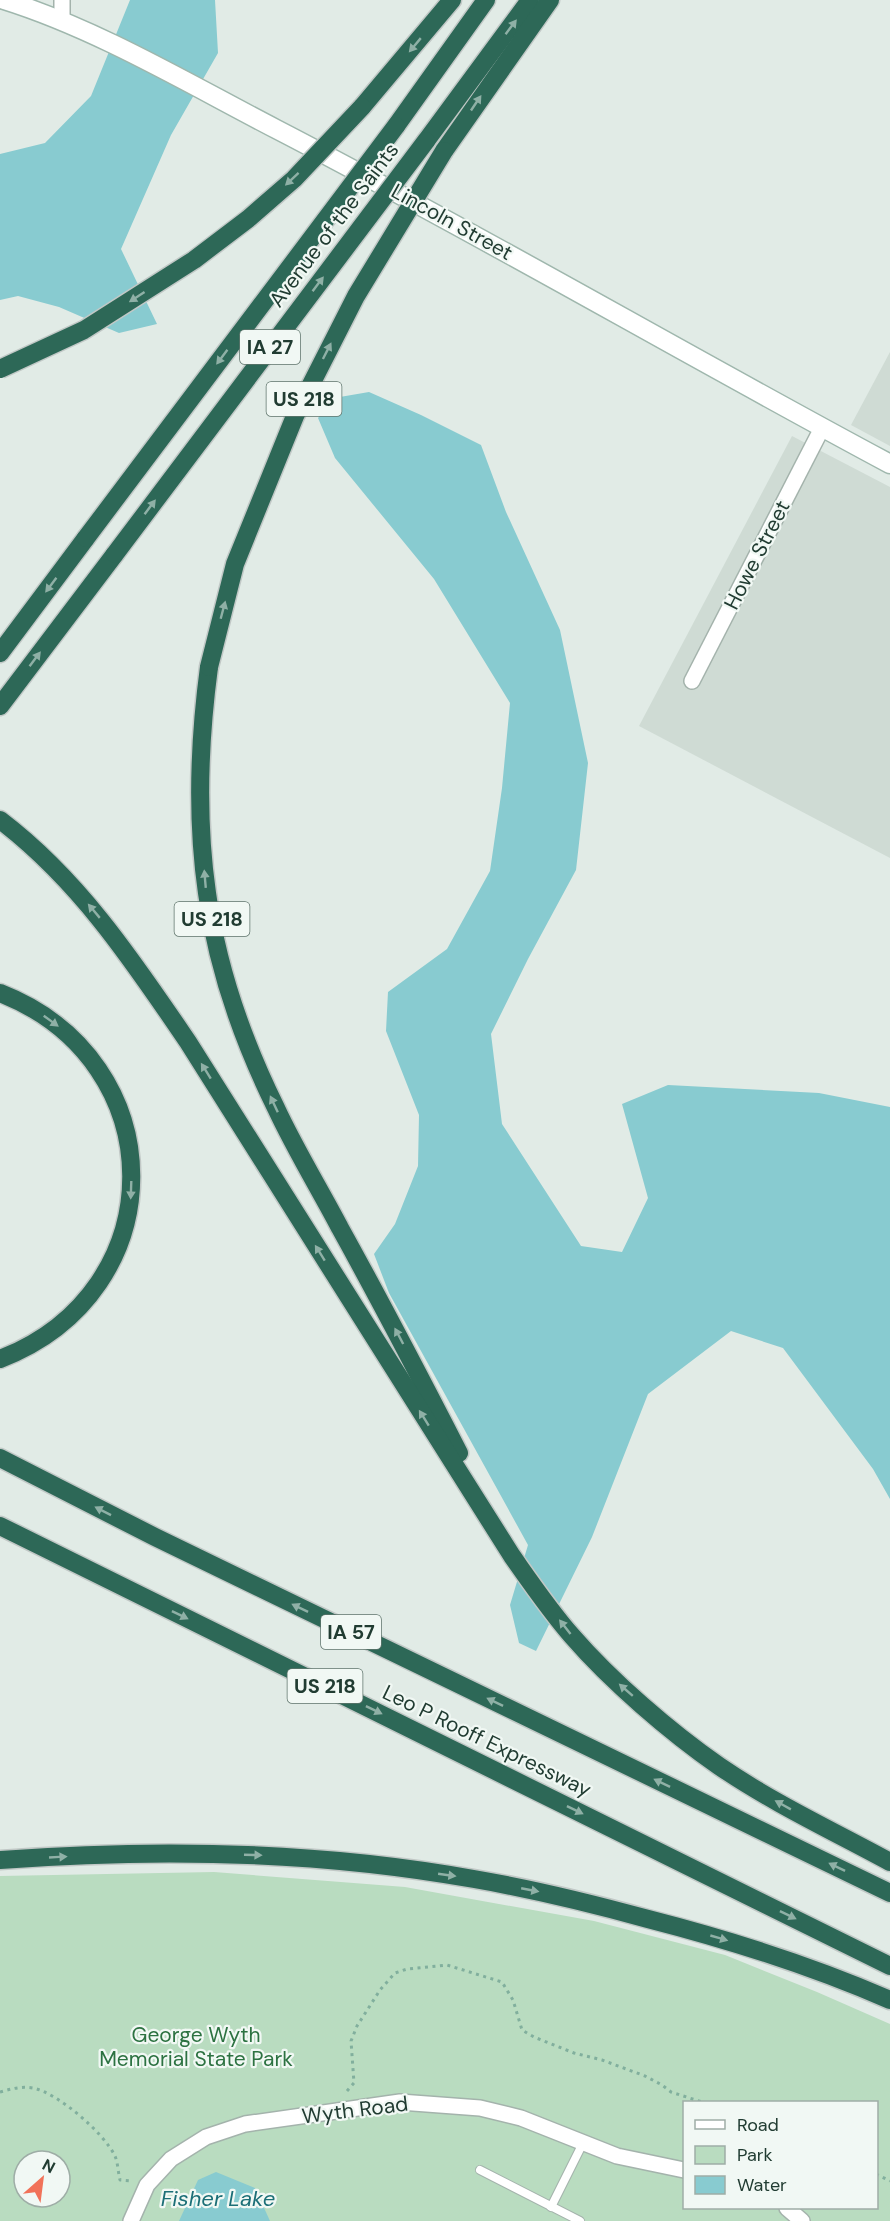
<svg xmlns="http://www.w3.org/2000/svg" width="890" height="2221" viewBox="0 0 890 2221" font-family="'DM Sans',sans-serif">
  <rect width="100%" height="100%" fill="#e1ebe6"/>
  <g fill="#cfdbd4">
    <polygon points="890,352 890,446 851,425"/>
    <polygon points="792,436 890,487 890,858 639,726"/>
  </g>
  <path fill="#b9dcc0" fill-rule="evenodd" d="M 214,1872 L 405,1887 L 594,1921 L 725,1955 L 817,1992 L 890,2024 L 890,2221 L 0,2221 L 0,1876 ZM 684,2102 L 876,2102 L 876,2208 L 684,2208 ZM 24,2161 L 60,2161 L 60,2197 L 24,2197 Z"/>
  <g fill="#88cbd0">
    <polygon points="130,0 215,0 218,53 171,135 121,249 157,324 119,333 59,307 18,296 0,300 0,154 45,143 91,96"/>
    <polygon points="369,392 421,415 481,445 506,512 560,630 588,763 576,870 528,959 491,1034 502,1124 581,1246 622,1252 648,1198 622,1104 668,1085 819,1093 890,1107 890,1499 873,1469 783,1348 731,1331 648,1394 592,1537 536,1651 519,1643 510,1605 528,1545 389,1293 374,1254 395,1224 418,1166 419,1115 386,1031 388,992 447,949 490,871 502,788 510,703 434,579 335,458 318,418 334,398"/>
    <polygon points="216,2172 255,2188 270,2221 179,2221 198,2180"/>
  </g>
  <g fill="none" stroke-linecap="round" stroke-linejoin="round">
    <g stroke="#a4b3ac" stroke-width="10">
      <g id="service">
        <polyline points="480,2170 580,2221"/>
        <polyline points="551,2207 583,2143"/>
      </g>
    </g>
    <g stroke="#a4b3ac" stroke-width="18">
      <g id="minor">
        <polyline points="62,0 62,20"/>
        <polyline points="692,681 822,428"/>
        <polyline points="787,2208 802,2221"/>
        <polyline points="131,2221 147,2185 171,2159 206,2137 245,2124 400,2102 480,2108 521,2118 617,2156 684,2170"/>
      </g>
    </g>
    <g stroke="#9fb7ad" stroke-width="21">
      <path id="secondary" d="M 4,0 C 97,29 189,84 276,129 C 483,236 684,354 890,464"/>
    </g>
    <g stroke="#c1c8c6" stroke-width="21">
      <g id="motorway">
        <polyline points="362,107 452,0"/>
        <polyline points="396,126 486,0"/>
        <polyline points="426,141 530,0"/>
        <polyline points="444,151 550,0"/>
        <polyline points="0,653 86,538"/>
        <path d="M 209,667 C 199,742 196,817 207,893 C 217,967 243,1041 276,1108 C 295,1149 319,1188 340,1228 C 381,1302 420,1377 459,1453"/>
        <polyline points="0,706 115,554"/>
        <path d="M 0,820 C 79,880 133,961 188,1042 L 512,1556 C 531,1583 550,1611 572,1636 C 611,1681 670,1732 719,1766 C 773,1803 833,1831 890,1862"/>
        <path d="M 0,993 C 174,1061 176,1291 0,1359"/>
        <polyline points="0,1458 155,1537 890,1893"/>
        <polyline points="0,1526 890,1966"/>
        <path d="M 0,1860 C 158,1848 318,1851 474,1879 C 532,1889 590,1903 648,1919 C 730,1940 812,1966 890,2000"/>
      </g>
    </g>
    <g stroke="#81af9d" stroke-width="3" stroke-dasharray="3 4.5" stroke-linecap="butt">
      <polyline points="347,2091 354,2083 351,2041 357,2026 380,1990 395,1973 407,1969 447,1965 502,1982 513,2000 522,2030 534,2037 574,2053 602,2060 645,2076 662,2085 671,2092 702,2102"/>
      <path d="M 0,2092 C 11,2089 21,2086 33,2088 C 58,2093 104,2133 115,2156 C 118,2163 118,2172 120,2180 L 132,2181"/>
      <polyline points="876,2174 890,2181"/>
    </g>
    <use href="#service" stroke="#fff" stroke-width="8"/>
    <use href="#minor" stroke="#fff" stroke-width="15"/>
    <use href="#secondary" stroke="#fff" stroke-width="18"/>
    <use href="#motorway" stroke="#2d6857" stroke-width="18"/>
    <g stroke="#c1c8c6" stroke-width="21" stroke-linecap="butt">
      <g id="motorway-bridge">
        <polyline points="0,369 84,330 194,260 248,219 294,179 362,107"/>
        <polyline points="86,538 396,126"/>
        <polyline points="115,554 426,141"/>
        <polyline points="209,667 235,564 295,416 356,296 444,151"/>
      </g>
    </g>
    <use href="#motorway-bridge" stroke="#2d6857" stroke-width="18"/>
  </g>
  <defs><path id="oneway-solid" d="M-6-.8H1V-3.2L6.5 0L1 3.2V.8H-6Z" transform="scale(1.5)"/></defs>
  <g fill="#8fb0a6">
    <use href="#oneway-solid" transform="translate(511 27) rotate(-53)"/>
    <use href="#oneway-solid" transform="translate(415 45) rotate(130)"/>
    <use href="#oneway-solid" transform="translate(476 103) rotate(-56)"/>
    <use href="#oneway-solid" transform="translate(292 179) rotate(137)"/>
    <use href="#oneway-solid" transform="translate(318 284) rotate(-53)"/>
    <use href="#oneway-solid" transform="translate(137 297) rotate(147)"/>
    <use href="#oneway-solid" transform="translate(327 351) rotate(-63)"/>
    <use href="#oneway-solid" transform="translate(222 357) rotate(127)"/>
    <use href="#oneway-solid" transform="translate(150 507) rotate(-53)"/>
    <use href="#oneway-solid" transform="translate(51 585) rotate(127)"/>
    <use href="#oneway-solid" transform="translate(223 610) rotate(-75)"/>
    <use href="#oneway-solid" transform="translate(35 659) rotate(-53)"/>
    <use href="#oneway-solid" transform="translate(205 879) rotate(-95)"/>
    <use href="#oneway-solid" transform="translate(94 911) rotate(-130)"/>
    <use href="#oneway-solid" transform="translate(51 1021) rotate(36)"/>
    <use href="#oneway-solid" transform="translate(206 1071) rotate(-122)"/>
    <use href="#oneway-solid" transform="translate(274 1104) rotate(-115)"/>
    <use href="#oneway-solid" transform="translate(131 1190) rotate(92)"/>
    <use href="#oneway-solid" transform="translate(320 1253) rotate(-122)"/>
    <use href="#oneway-solid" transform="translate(399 1336) rotate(-118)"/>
    <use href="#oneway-solid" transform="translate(424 1418) rotate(-122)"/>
    <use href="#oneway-solid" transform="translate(103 1511) rotate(-153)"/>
    <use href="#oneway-solid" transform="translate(300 1608) rotate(-154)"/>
    <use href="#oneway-solid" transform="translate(180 1615) rotate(26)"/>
    <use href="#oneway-solid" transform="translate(565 1627) rotate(-128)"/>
    <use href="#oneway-solid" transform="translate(626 1690) rotate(-139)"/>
    <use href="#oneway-solid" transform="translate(495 1702) rotate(-154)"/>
    <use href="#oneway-solid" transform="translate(374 1710) rotate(26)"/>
    <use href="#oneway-solid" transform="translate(662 1783) rotate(-154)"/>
    <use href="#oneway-solid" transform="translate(783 1805) rotate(-151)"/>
    <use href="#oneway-solid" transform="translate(575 1810) rotate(26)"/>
    <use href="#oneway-solid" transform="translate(253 1855) rotate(2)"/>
    <use href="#oneway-solid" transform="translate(58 1857) rotate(-3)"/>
    <use href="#oneway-solid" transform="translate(837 1867) rotate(-154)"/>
    <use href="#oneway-solid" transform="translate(447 1875) rotate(8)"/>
    <use href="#oneway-solid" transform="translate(530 1890) rotate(11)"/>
    <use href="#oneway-solid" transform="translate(788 1915) rotate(26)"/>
    <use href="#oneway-solid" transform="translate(719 1938) rotate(16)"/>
  </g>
  <g text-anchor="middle" stroke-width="4.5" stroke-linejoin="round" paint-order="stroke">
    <g fill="#f1f8f4" stroke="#5f746c" stroke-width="1.5">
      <rect x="240" y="330" width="60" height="34" rx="4.5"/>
      <rect x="266.5" y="382" width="75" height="34" rx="4.5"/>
      <rect x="174.5" y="902" width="75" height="34" rx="4.5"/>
      <rect x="321" y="1615" width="60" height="34" rx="4.5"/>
      <rect x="287.5" y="1669" width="75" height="34" rx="4.5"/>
    </g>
    <g font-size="20" font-weight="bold" fill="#213c32">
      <text x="270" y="354">IA 27</text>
      <text x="304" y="406">US 218</text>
      <text x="212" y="926">US 218</text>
      <text x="351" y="1639">IA 57</text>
      <text x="325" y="1693">US 218</text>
    </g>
    <g font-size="21" fill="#213c32" stroke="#f1f8f4">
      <text transform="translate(452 222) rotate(29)" y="7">Lincoln Street</text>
      <text transform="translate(334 225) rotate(-53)" y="7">Avenue of the Saints</text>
      <text transform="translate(757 555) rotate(-63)" y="7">Howe Street</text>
      <text transform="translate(487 1741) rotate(26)" y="7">Leo P Rooff Expressway</text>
      <text transform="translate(355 2110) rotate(-7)" y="7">Wyth Road</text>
    </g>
    <g font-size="21" fill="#2c7241" stroke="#f1f8f4">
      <text x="196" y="2042">George Wyth<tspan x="196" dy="24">Memorial State Park</tspan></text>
    </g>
    <g font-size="22" font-style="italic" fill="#1c6f77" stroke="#f1f8f4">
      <text x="218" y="2206">Fisher Lake</text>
    </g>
  </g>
  <rect x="683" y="2101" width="195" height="108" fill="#f1f8f4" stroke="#9eada6" stroke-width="1.5"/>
  <rect x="695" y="2120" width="30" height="9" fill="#ffffff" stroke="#9eada6" stroke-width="1.5"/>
  <text x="737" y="2131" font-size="18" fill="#213c32">Road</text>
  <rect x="695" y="2146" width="30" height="18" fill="#b9dcc0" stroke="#9eada6" stroke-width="1.5"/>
  <text x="737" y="2161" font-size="18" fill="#213c32">Park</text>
  <rect x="695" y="2176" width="30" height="18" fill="#88cbd0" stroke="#9eada6" stroke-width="1.5"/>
  <text x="737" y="2191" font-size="18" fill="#213c32">Water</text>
  <g transform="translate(42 2179) rotate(28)"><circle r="28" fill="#f1f8f4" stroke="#9eada6" stroke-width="1.5"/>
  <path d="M0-4.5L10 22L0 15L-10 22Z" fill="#f17259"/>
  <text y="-9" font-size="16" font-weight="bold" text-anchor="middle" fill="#213c32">N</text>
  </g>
</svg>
